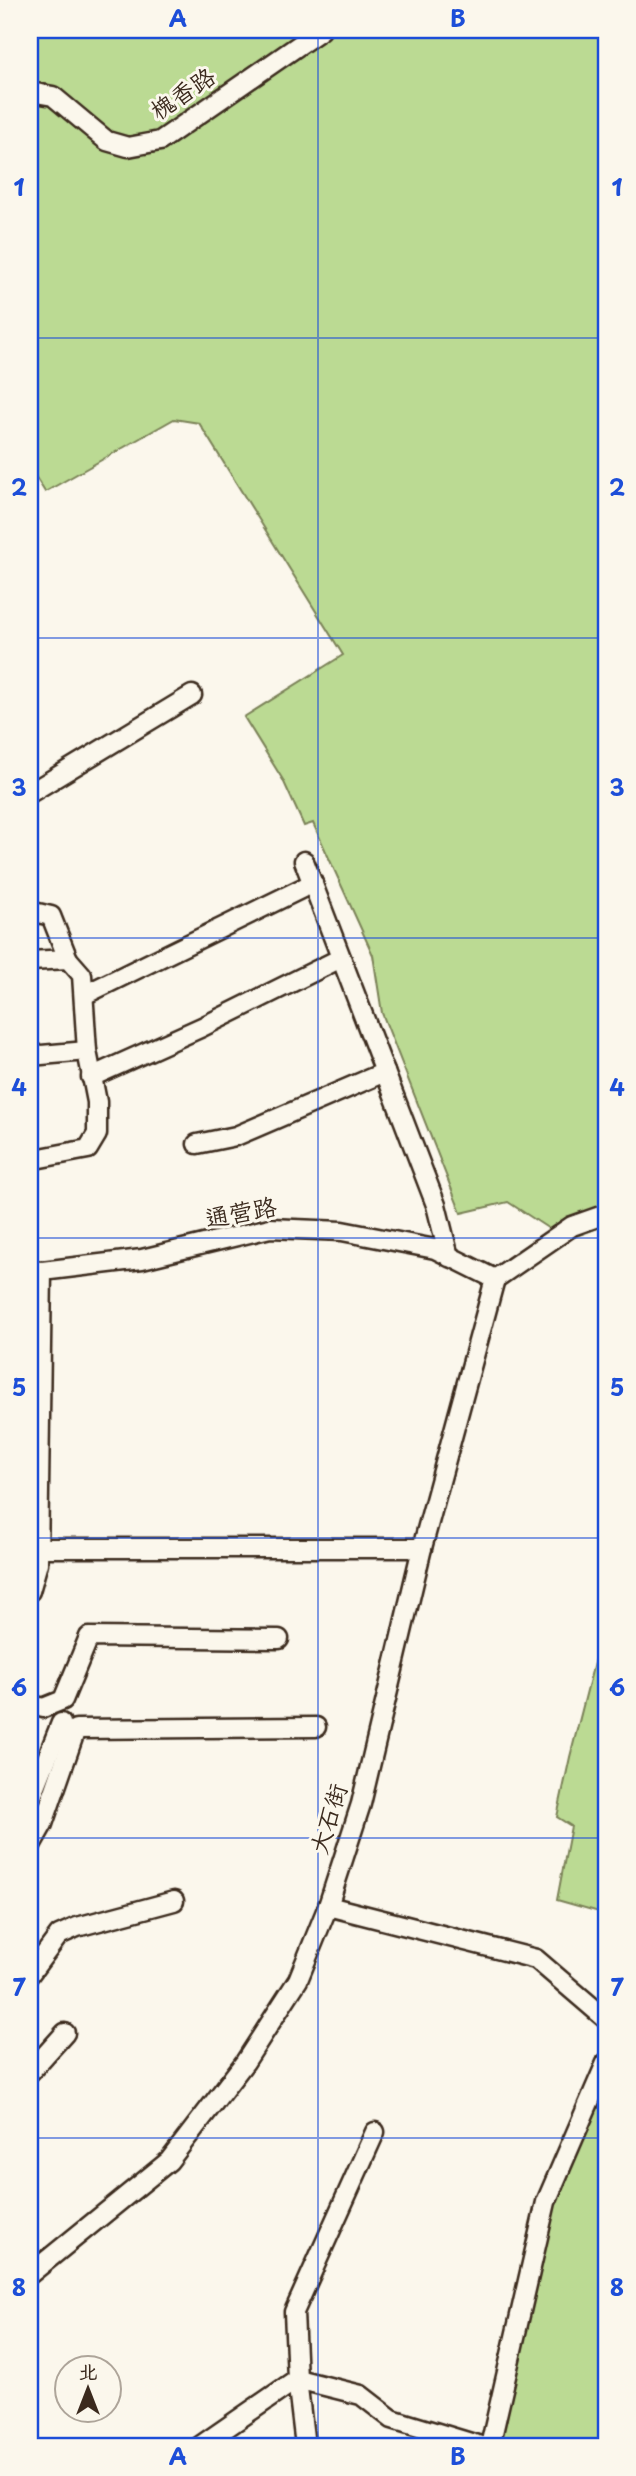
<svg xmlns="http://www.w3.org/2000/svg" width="636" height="2476" viewBox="0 0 636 2476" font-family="'Playpen Sans','LXGW WenKai TC',sans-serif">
  <rect width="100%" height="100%" fill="#fbf7ec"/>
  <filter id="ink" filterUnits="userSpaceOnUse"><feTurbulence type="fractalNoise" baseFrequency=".0143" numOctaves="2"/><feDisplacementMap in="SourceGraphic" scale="14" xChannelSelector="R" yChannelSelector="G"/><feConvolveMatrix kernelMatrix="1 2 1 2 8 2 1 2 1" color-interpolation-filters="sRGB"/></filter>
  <g filter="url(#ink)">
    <g fill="#bbda93" stroke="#7b8258" stroke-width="2">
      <polygon points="30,30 606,30 606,1225 566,1240 508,1202 461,1213 382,1013 373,955 313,823 304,826 283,780 244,717 343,655 199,423 174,419 45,492 30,468"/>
      <polygon points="606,1616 606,1914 557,1900 571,1826 557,1817 570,1757"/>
      <polygon points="606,2087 606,2446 497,2446 557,2192"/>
    </g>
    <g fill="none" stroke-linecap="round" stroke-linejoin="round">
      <g stroke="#3b2a1e" stroke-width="23">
        <g id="minor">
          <polyline points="30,92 53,96 107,141 128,147 160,141 321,30"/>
          <polyline points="30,793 192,695"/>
          <polyline points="304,861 436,1205 449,1257"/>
          <polyline points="30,917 38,913 51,916 68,959"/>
          <polyline points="30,961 68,959 82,975 87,1051 97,1102 97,1134 88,1149 30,1160"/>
          <polyline points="84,995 313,883"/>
          <polyline points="30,1056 87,1051"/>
          <polyline points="91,1077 202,1027 341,958"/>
          <polyline points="197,1144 236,1136 385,1072"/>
          <polyline points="30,1270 42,1271 142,1259 270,1228 342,1231 435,1249 495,1279"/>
          <polyline points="495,1279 572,1226 606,1214"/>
          <polyline points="38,1548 422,1548"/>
          <polyline points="30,1591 38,1563 42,1271"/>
          <polyline points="30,1704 43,1708 63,1700 89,1637 279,1639"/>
          <polyline points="30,1801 61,1723"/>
          <polyline points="30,1847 43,1824 76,1729 316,1727"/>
          <polyline points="328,1906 536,1959 606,2019"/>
          <polyline points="30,1974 59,1935 77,1927 174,1901"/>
          <polyline points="30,2072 65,2033"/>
          <polyline points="30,2274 169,2161 245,2062 298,1980 328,1906 361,1804 422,1548 495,1279"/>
          <polyline points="200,2446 297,2379 294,2312 375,2132"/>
          <polyline points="305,2446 297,2379 361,2395 392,2419 481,2446"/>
          <polyline points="490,2446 546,2202 606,2063"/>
        </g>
      </g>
      <use href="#minor" stroke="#fbf7ec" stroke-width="18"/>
    </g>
  </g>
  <path fill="none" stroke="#1d4ed8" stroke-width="2" stroke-opacity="0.55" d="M 318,30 L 318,2446M 30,338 L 606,338M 30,638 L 606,638M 30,938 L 606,938M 30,1238 L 606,1238M 30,1538 L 606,1538M 30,1838 L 606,1838M 30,2138 L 606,2138"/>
  <g text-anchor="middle" stroke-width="6" stroke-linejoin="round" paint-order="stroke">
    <g font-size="24" fill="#3b2a1e" stroke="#fbf7ec">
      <text transform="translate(183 94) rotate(-34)" y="8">槐香路</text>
      <text transform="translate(241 1213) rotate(-10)" y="8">通营路</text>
      <text transform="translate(329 1819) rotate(-73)" y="8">大石街</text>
    </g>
  </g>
  <rect width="636" height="2476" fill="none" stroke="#fbf7ec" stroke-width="77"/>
  <g transform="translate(88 2389)"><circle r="33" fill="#fbf7ec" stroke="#aea59a" stroke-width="2"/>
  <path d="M0-5L12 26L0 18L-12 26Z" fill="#3b2a1e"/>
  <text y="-10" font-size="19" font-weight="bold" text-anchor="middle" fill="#3b2a1e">北</text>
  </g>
  <rect x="38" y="38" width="560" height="2400" fill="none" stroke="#1d4ed8" stroke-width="2.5"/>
  <g font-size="23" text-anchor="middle" font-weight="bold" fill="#1d4ed8">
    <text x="178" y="27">A</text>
    <text x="458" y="27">B</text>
    <text x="19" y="196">1</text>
    <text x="617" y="196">1</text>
    <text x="19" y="496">2</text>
    <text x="617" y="496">2</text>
    <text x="19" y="796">3</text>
    <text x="617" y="796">3</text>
    <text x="19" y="1096">4</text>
    <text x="617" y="1096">4</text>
    <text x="19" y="1396">5</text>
    <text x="617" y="1396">5</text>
    <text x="19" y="1696">6</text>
    <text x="617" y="1696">6</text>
    <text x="19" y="1996">7</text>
    <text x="617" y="1996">7</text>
    <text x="19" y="2296">8</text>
    <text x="617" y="2296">8</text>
    <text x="178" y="2465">A</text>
    <text x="458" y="2465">B</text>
  </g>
</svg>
